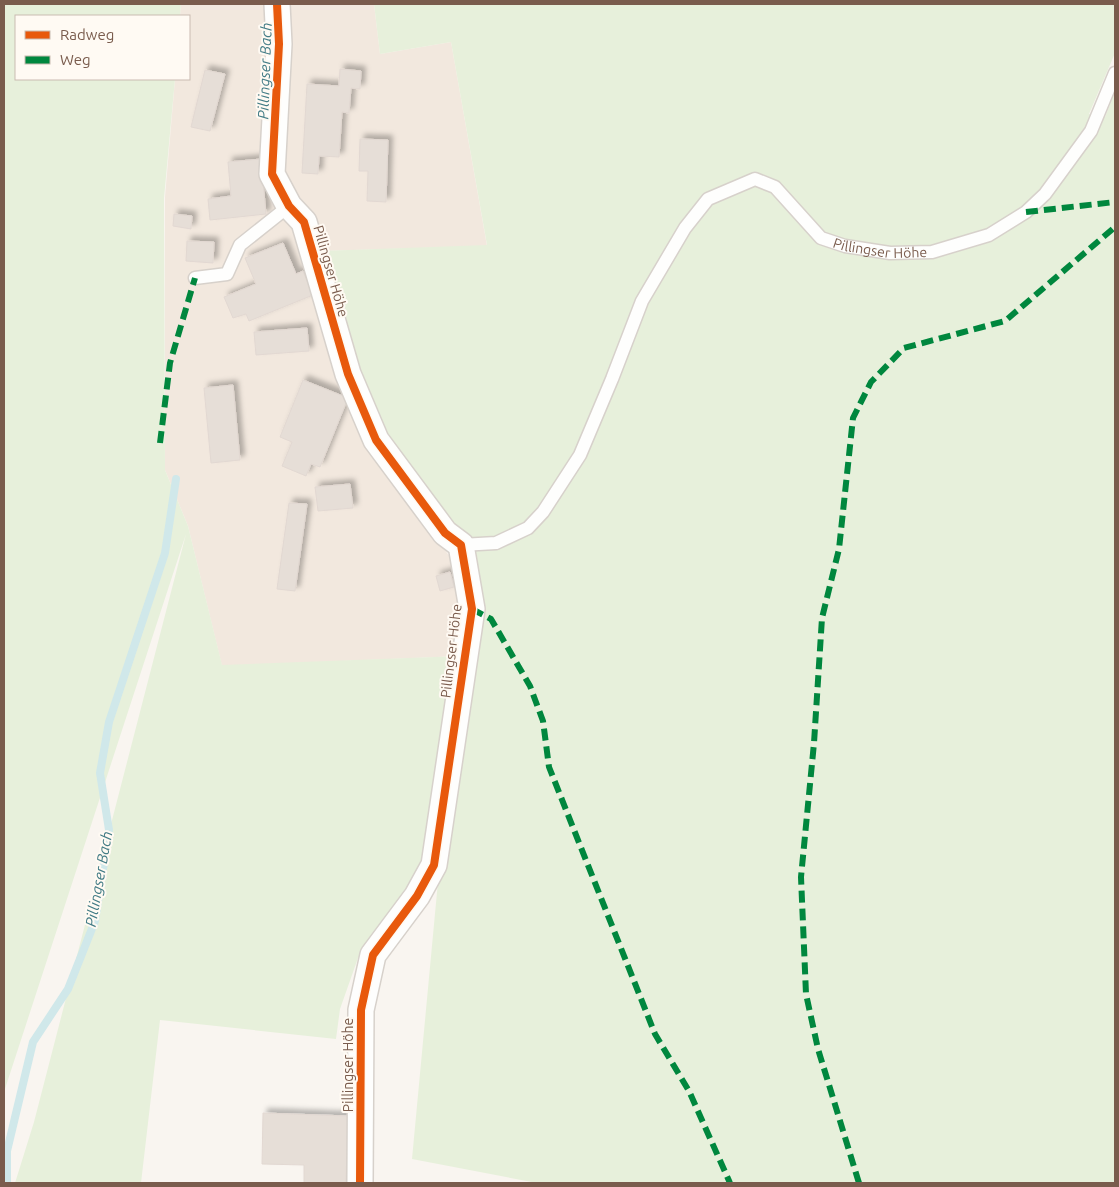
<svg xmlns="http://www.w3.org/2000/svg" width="1119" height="1187" viewBox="0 0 1119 1187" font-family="Ubuntu,sans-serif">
  <defs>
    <filter id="shadow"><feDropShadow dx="4.5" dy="-4.5" stdDeviation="2.5" flood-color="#0004"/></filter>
  </defs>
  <rect width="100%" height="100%" fill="#f9f5f0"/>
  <polygon fill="#f2e8de" points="181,4 374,4 380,54 451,42 487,246 321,251 371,450 453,561 467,607 461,656 222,666 188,526 165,470 165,197 175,79 189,79 189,16 180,16"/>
  <g fill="#e7f0db">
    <polygon points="4,4 181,4 180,16 16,16 16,79 175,79 164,198 165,470 188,526 222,665 461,656 430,861 358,958 340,1009 336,1039 160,1020 141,1183 15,1183 34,1122 186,534 4,1092"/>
    <polygon points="374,4 1115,4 1115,53 1089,114 1105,117 1115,92 1115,1183 537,1183 412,1159 439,871 474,549 384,442 320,251 487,245 451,42 380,54"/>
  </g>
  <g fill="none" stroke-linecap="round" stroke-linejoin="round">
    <polyline stroke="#d0e8ea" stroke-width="8" points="7,1183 7,1151 33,1042 68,989 95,921 109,830 100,773 109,722 165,553 176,479"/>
  </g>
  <g fill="#e6ded7" stroke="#e2d8d2" filter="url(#shadow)">
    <polygon points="340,69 361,71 360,89 351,88 349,113 342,112 339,157 319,156 318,174 302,173 307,84 339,86"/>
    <polygon points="205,70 225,74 210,131 191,127"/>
    <polygon points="360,139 388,140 386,202 367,201 368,171 359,171"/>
    <polygon points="261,159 266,214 210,220 208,199 231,196 228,162"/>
    <polygon points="174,214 192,216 191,229 173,226"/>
    <polygon points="187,241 214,242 213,263 186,261"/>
    <polygon points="283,243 296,274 303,271 313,295 249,321 246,314 233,318 224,297 256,284 245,258"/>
    <polygon points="307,328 309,351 256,355 254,332"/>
    <polygon points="303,380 348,398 320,467 311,464 306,476 282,466 292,442 280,437"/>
    <polygon points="233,385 240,460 211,463 204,388"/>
    <polygon points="350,484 353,508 318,511 315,487"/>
    <polygon points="289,503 307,504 295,591 277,589"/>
    <polygon points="450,572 454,587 440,591 436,576"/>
    <polygon points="263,1113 348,1116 346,1183 304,1183 304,1165 262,1164"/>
  </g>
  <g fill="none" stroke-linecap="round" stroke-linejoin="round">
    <g stroke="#d7d1cb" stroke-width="15">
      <g id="service">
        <polyline points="195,278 227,274 240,245 289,206"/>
        <path id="s1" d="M 461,545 L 496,543 L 528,528 L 543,512 L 580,455 L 612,379 L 642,301 L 685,228 L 708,199 L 755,179 L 775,187 L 821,238 L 845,246 L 890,253 L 932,252 L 989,235 L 1026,212 L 1045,194 L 1091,131 L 1115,73"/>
      </g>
    </g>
    <g stroke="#d7d1cb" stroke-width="28">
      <polyline id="minor" points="277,4 279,44 272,174 289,206 304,222 348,374 376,440 445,533 461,545 472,609 434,865 417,896 373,955 361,1010 360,1183"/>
    </g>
    <use href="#service" stroke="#fefefd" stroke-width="12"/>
    <use href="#minor" stroke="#fefefd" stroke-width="25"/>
    <g stroke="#00873e" stroke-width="6" stroke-dasharray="12 6" stroke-linecap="butt">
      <polyline points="1026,212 1115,202"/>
      <polyline points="160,443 170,363 195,278"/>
      <polyline points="472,609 491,619 530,686 543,721 549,767 655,1034 689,1091 730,1183"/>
      <polyline points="859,1183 818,1049 806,994 801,877 814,743 822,618 839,549 853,418 871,382 904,348 1005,321 1115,227"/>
    </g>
    <g stroke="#fffaf3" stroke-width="11">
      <polyline id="cycleway" points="277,4 279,44 272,174 289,206 304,222 348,374 376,440 445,533 461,545 472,609 434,865 417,896 373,955 361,1010 360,1183"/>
    </g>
    <use href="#cycleway" stroke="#e8590c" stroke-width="8"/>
  </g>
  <g text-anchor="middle" stroke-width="4" stroke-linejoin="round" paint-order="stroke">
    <g font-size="14" fill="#7a5c4d" stroke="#fffaf3">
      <text dy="5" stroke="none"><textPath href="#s1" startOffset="650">Pillingser Höhe</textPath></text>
      <text transform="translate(331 271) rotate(74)" y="5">Pillingser Höhe</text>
      <text transform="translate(451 651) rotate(-83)" y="5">Pillingser Höhe</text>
      <text transform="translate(348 1065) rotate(-90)" y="5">Pillingser Höhe</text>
    </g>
    <g font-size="15" font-style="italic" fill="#437c86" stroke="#fffaf3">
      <text transform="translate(265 71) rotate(-88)" y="5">Pillingser Bach</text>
      <text transform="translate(99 879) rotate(-80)" y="5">Pillingser Bach</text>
    </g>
  </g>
  <rect width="1119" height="1187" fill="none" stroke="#7a5c4d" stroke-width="10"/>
  <rect x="15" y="15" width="175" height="65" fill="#fffaf3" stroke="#cabbb1"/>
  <rect x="25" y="31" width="25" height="8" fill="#e8590c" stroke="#cabbb1"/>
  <text x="60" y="40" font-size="15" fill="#7a5c4d">Radweg</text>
  <rect x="25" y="56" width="25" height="8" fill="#00873e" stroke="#cabbb1"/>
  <text x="60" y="65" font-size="15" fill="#7a5c4d">Weg</text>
</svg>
